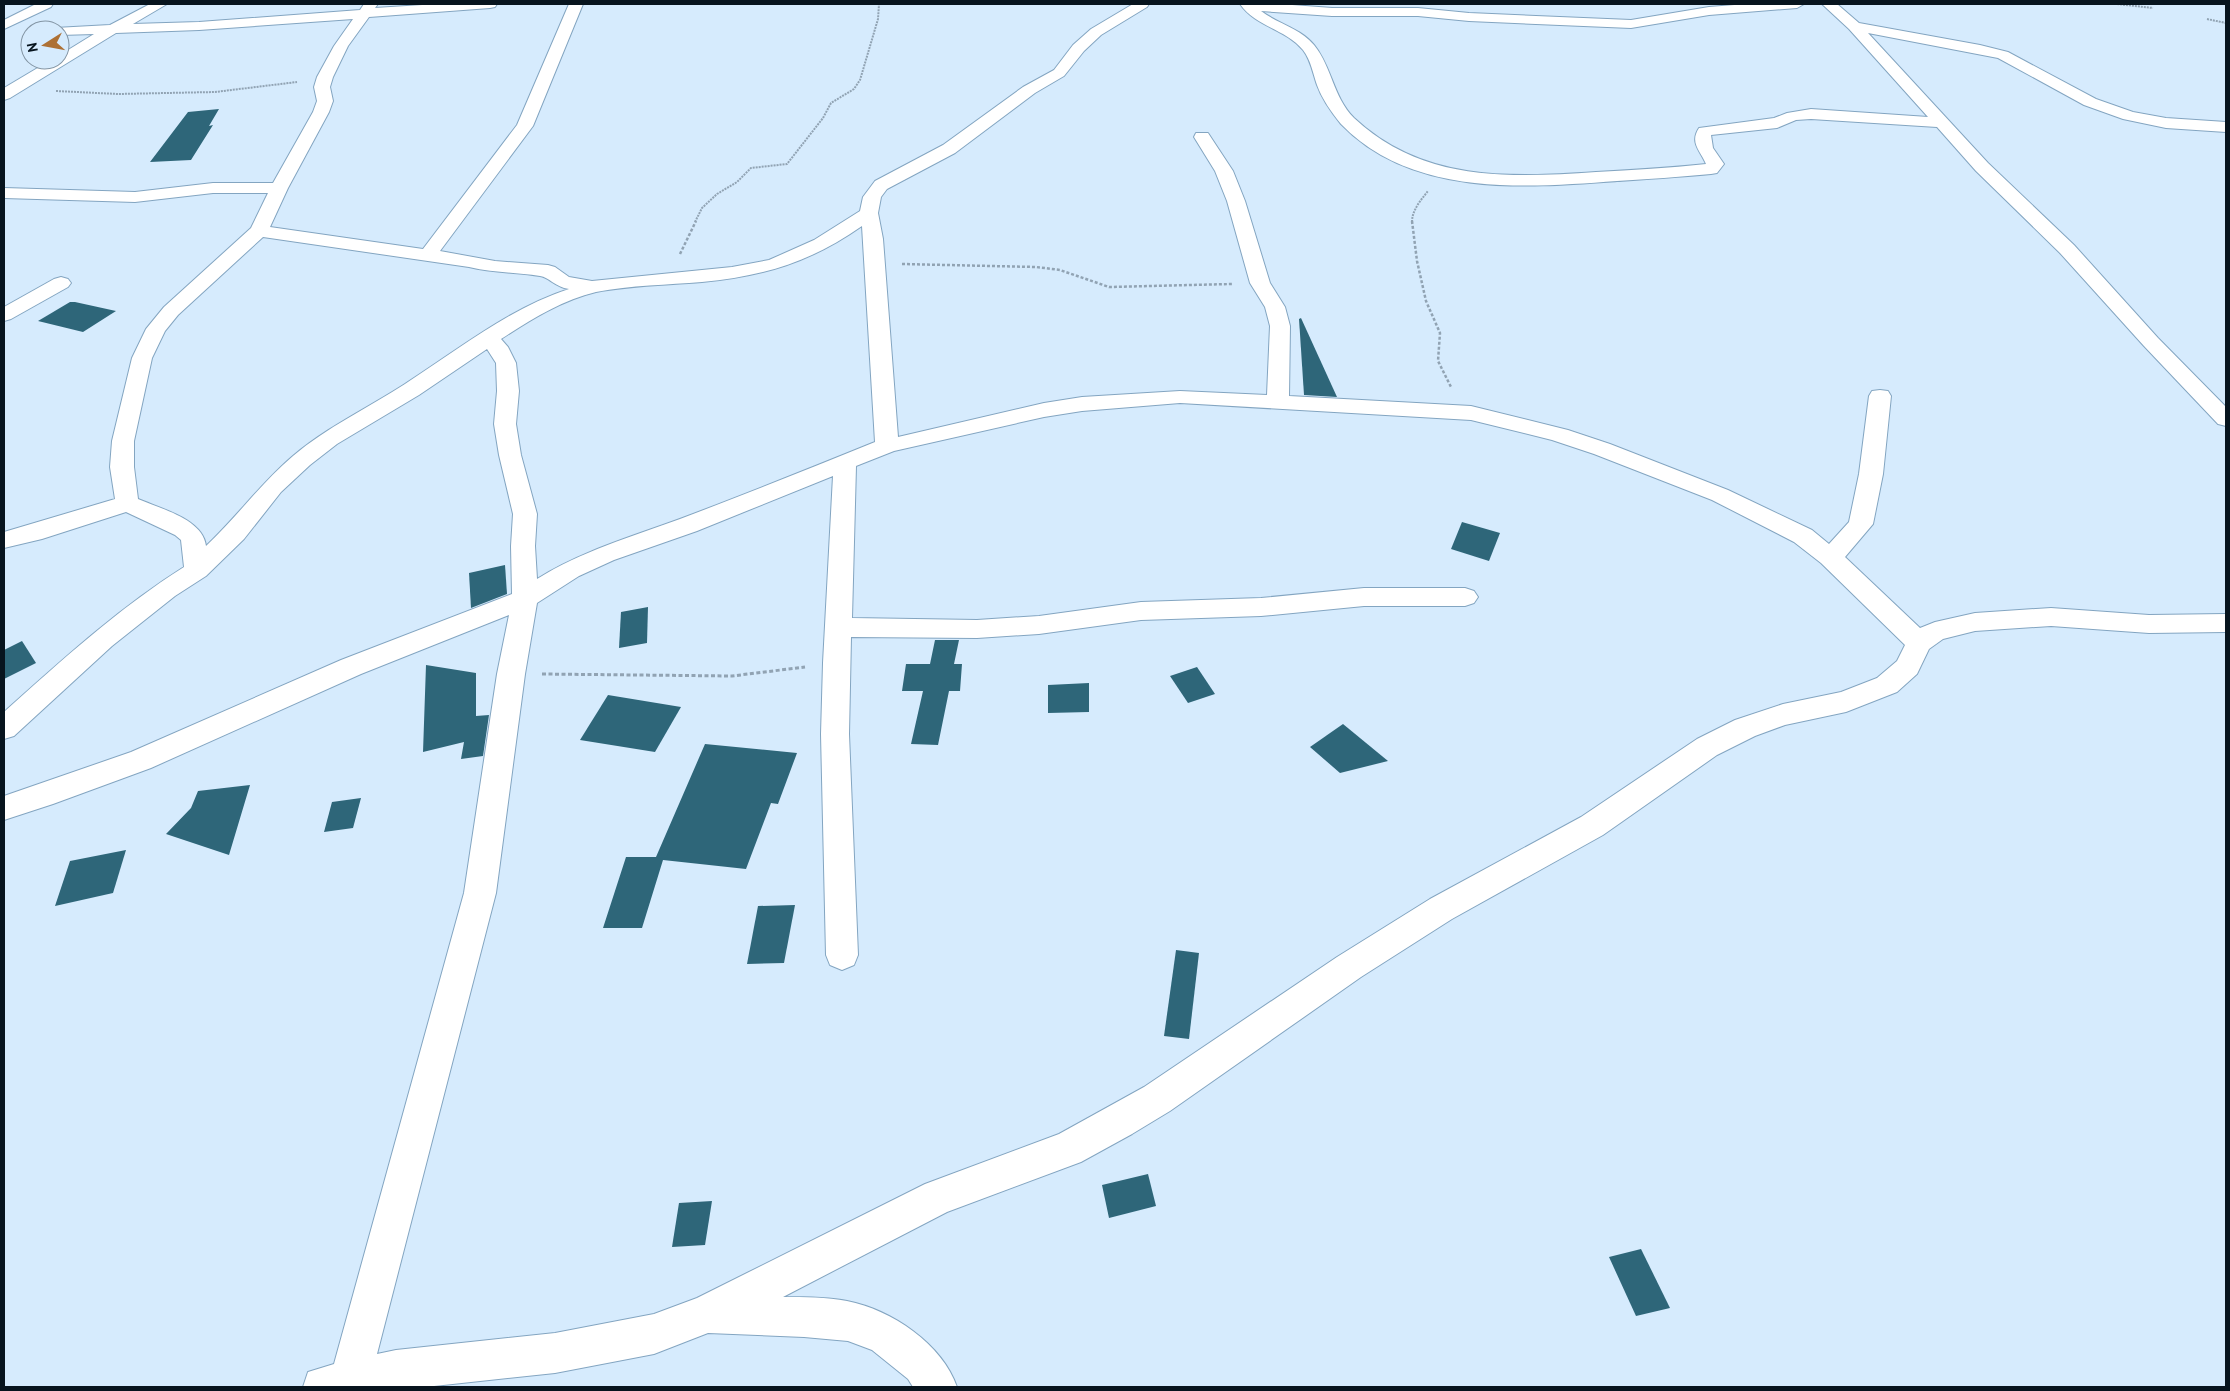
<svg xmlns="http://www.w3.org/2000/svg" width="2230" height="1391" viewBox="0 0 2230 1391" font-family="'PT Sans',sans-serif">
  <rect width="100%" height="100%" fill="#d6ebfd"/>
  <g fill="#2e6679">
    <polygon points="219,109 209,126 213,125 191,160 150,162 188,112"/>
    <polygon points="70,302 75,302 116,311 83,332 38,321"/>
    <polygon points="1301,318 1337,397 1304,395 1299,319"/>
    <polygon points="1462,522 1500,533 1489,561 1451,549"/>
    <polygon points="505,565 507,594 471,608 469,573"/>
    <polygon points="648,607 647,643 619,648 621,612"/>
    <polygon points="935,640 959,640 954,664 962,664 960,691 949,691 938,745 911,744 923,691 902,691 906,664 930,664"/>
    <polygon points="22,641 36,663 4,679 4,650"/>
    <polygon points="426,665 476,673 476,716 489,715 483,756 461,759 464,742 423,752"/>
    <polygon points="1197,667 1215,694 1188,703 1170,676"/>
    <polygon points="1089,683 1089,712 1048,713 1048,685"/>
    <polygon points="608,695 681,707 655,752 580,740"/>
    <polygon points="1343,724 1388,761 1340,773 1310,747"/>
    <polygon points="705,744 797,753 778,804 771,803 746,869 663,860 642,928 603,928 626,857 656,857"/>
    <polygon points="250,785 229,855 166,834 191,808 198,791"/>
    <polygon points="361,798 353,828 324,832 332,802"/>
    <polygon points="126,850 113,893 55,906 70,861"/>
    <polygon points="795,905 784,963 747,964 758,906"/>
    <polygon points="1176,950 1199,953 1189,1039 1164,1036"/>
    <polygon points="1148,1174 1156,1206 1109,1218 1102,1185"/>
    <polygon points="712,1201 705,1245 672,1247 679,1203"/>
    <polygon points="1641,1249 1670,1308 1636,1316 1609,1257"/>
  </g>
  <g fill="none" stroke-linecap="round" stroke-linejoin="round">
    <g stroke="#83a5c1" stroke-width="2">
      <g id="minor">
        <polygon points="36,4 53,4 51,7 4,29 4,20"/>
        <path d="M 150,4 L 167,4 L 133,24 L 199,22 L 360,10 L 364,4 L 378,4 L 375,8 L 438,4 L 497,4 L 495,7 L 490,8 L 369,17 L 348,46 L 333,77 L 330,87 L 333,101 L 329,112 L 288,188 L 270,227 L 423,249 L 517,125 L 569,4 L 583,4 L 533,126 L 440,251 L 495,261 L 548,265 L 555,267 L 569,277 L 592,281 L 732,267 L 769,260 L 814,240 L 860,211 L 863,197 L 875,181 L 943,145 L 1023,87 L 1054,70 L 1073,45 L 1091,29 L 1133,4 L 1149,4 L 1147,7 L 1101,35 L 1084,51 L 1064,76 L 1035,93 L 955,153 L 887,189 L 881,197 L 878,213 L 883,239 L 898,437 L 1044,403 L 1082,397 L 1180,391 L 1267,395 L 1270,326 L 1265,307 L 1250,283 L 1227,201 L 1215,171 L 1194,137 L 1196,133 L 1208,133 L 1233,171 L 1245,201 L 1270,283 L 1285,307 L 1290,326 L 1289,396 L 1471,406 L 1568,430 L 1610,444 L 1728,490 L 1812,530 L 1829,544 L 1849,522 L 1859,474 L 1869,396 L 1872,391 L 1880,390 L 1888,391 L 1891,396 L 1883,474 L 1873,524 L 1845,557 L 1920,628 L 1935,622 L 1975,613 L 2051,608 L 2149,615 L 2226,614 L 2226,632 L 2149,633 L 2051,626 L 1975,631 L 1943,639 L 1929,649 L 1917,674 L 1897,692 L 1846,712 L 1785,725 L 1755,736 L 1717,755 L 1603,835 L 1452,919 L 1361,977 L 1170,1111 L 1132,1134 L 1081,1162 L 947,1212 L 783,1297 C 804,1297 827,1297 847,1301 C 892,1310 942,1344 957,1387 L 913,1387 L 908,1379 L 872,1350 L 848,1341 L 804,1337 L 708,1333 L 654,1354 L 555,1373 L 425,1387 L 303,1387 L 308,1372 L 334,1364 L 464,893 L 497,674 L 509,615 L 361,674 L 151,768 L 53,804 L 4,820 L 4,796 L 131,752 L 341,660 L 512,594 L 511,546 L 513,514 L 499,455 L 494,424 L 497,391 L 496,363 L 487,349 L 419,395 L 337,444 L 310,465 L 281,492 L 244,539 L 206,576 L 175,596 L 112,646 L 14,736 L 4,739 L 4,712 C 62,660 119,608 184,567 L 181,540 L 175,535 L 126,512 L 42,539 L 4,548 L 4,532 L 115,499 L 110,467 L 112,441 L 132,358 L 146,329 L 164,307 L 251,228 L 268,193 L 213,193 L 135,202 L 4,198 L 4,188 L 135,192 L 213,183 L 273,183 L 313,112 L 317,101 L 314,87 L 317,77 L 334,46 L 353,19 L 199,30 L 116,33 L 10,98 L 4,100 L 4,88 L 51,60 L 60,60 L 60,55 L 94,34 L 60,35 L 60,30 L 53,30 L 55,28 L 110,25 ZM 862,226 L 875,442 C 811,468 746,494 680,519 C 631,537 582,551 537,579 L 535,546 L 537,514 L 521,455 L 516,424 L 519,391 L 516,363 L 508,347 L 501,339 C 530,320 562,300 596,292 C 631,285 668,285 702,282 C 764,276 811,262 862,226 ZM 263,237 L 469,267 C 494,273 515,272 540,276 C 549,277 555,287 569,289 C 508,309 458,350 405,384 C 368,408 327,427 293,456 C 261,483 237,517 206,546 C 203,519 161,509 138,499 L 134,467 L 134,441 L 152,358 L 165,331 L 178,315 ZM 1180,403 L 1471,420 L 1552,440 L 1594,454 L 1712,500 L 1794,542 L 1821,563 L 1905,645 L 1897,661 L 1877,678 L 1841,692 L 1783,704 L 1735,720 L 1697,739 L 1581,817 L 1430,899 L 1337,957 L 1144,1087 L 1059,1134 L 925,1184 L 697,1298 L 654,1314 L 555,1333 L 396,1350 L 377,1354 L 496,893 L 525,674 L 537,603 L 579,576 L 614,560 L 697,531 L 833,476 L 823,663 L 821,734 L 826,955 L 830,965 L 842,970 L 854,965 L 858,955 L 849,734 L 851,637 L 977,638 L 1039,634 L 1141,620 L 1261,616 L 1364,606 L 1465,606 L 1474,603 L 1478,597 L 1474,591 L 1465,588 L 1364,588 L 1261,598 L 1141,602 L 1039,616 L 977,620 L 852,618 L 856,466 L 894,451 L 1044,417 L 1082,411 Z"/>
        <path d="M 1240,4 L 1279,4 L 1332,8 L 1418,8 L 1469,13 L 1631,20 L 1709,7 L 1747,4 L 1804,4 L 1797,8 L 1709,15 L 1631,28 L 1469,21 L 1418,16 L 1332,16 L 1261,11 C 1278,24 1300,28 1314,45 C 1332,67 1333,97 1354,118 C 1422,182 1509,178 1596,172 C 1633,170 1669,168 1706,164 C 1701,151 1689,143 1699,128 L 1774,118 L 1787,113 L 1811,109 L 1928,117 L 1849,29 L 1822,4 L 1837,4 L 1859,23 L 1980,45 L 2008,52 L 2096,99 L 2133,112 L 2166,118 L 2226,122 L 2226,132 L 2166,128 L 2123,119 L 2084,105 L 1998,58 L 1868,33 L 1988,163 L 2074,245 L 2158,338 L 2226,407 L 2226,426 L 2218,424 L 2144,346 L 2060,253 L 1976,171 L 1937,127 L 1811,119 L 1796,120 L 1777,128 L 1711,135 L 1713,148 L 1724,164 L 1717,173 L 1711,174 C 1680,177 1648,179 1617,181 C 1524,188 1411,197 1341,124 C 1332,113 1322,99 1317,85 C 1313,74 1311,60 1303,50 C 1286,29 1256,27 1240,4 Z"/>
        <polygon points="61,277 68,279 71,283 68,287 11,319 4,321 4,307 54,279"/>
      </g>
    </g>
    <g stroke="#91a3b3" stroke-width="2" stroke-dasharray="2 1" stroke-linecap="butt">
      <polyline points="2117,4 2153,8"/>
      <polyline points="2207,19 2226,23"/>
      <polyline points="56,91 118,94 215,92 297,82"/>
      <polyline points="695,222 702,208 717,194 737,182 751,168 787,164 823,118 831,103 854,89 860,80 878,19 879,4"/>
      <path d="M 1412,222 C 1412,210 1421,200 1428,191"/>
    </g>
    <g stroke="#91a3b3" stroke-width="2.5" stroke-dasharray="3 2" stroke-linecap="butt">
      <polyline points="1412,221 1417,261 1426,301 1440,333 1438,361 1451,387"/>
      <polyline points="680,254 696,221"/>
      <polyline points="902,264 1036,267 1060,270 1109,287 1232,284"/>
    </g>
    <polyline stroke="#91a3b3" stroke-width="3" stroke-dasharray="4 2.5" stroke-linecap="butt" points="542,674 732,676 805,667"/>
    <use href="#minor" fill="#fff" fill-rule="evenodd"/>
  </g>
  <rect width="2230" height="1391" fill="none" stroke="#07141e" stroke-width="10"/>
  <g transform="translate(45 45) rotate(259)"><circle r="24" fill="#d6ebfd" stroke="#8395a4"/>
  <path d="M0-4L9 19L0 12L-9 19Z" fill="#ad7034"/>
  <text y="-8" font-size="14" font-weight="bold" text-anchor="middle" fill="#07141e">N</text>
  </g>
</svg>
